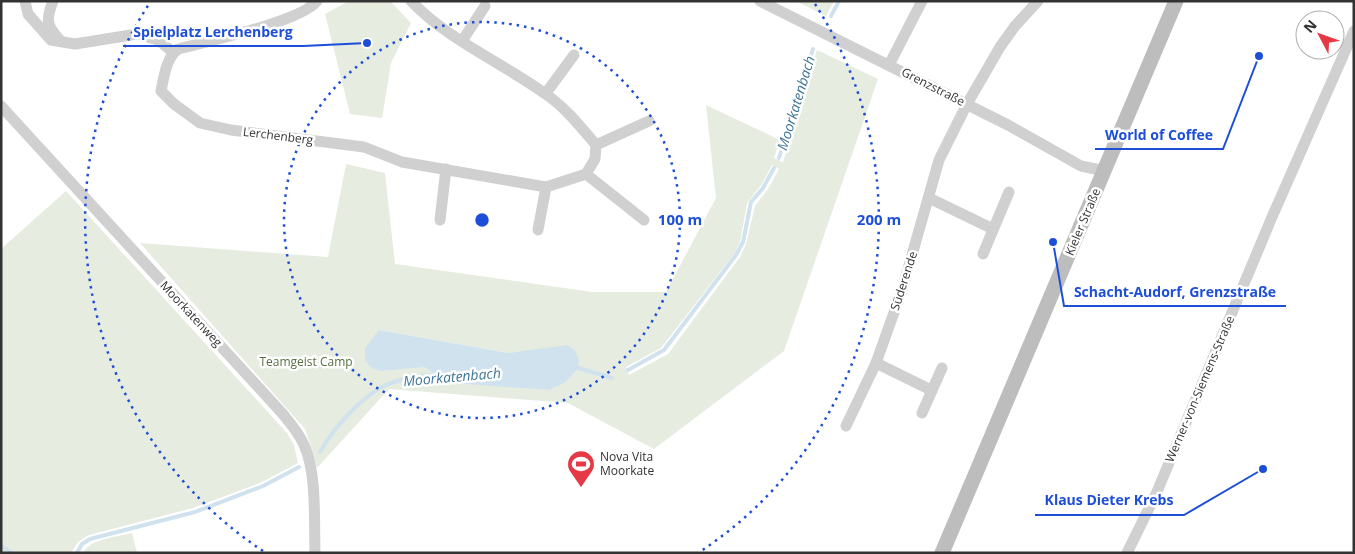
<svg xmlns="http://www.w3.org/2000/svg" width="1355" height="554" viewBox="0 0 1355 554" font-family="'Open Sans',sans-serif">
  <rect width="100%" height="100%" fill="#fff"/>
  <g fill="#e6ecdf" fill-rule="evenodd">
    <polygon points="349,1 390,1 411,23 391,63 382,118 350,114 325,14"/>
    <polygon points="796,1 834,1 826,16"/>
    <path d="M 817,50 L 878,79 L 784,351 L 654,449 L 568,403 L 389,389 L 317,468 L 311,447 L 305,429 L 140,243 L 328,257 L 346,164 L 385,173 L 395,264 L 592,292 L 666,292 L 716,198 L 706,105 L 780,140 L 774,158 L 783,162 ZM 772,165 L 779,169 L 768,189 L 755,206 L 746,244 L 740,257 L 668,354 L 629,375 L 626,367 L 661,348 L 734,254 L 740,242 L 747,203 L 762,184 ZM 379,330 L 508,353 L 527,351 L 549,390 L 444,380 L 424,367 Z"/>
    <polygon points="66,191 287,433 294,445 298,463 260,483 193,508 89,535 78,542 71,553 1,553 1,249"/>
    <path d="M 132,533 L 137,553 L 83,553 C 91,538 117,537 132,533 Z"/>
  </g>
  <polygon fill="#cfe2ee" points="379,330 508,353 568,345 575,351 579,360 578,368 566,382 549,390 454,383 444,380 424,367 381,371 371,368 365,360 365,348"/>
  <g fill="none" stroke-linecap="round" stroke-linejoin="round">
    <g stroke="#cfe2ee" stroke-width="4">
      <polyline points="831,16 839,1"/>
      <polyline points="779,158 813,49"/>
      <polyline points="573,368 578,368 612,378"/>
      <polyline points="628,370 664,350 736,255 743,242 751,202 763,188 774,168"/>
      <path d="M 320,452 C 332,430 361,397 384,386 C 401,378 423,375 441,374"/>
      <polyline points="1,546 11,553"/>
      <polyline points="77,553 82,544 90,539 195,512 263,486 299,467"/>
    </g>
    <g stroke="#d0d0d0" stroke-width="11">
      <polyline points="25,1 28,14 51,40 75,44 137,34 158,40 173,52"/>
      <path d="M 53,1 C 46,19 46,25 59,39"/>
      <path d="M 317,1 C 300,22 208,41 178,49 C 166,58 164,77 161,91 L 174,104 L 200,123 L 231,130 L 364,147 L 402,162 L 546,187 L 586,174 L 595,159 L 596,145 C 580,126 564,106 544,93 C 501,62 448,40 411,1"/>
      <polyline points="760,1 1008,125 1081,166 1105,171"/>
      <polyline points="462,41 485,6"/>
      <polyline points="889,65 922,1"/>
      <polyline points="546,93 574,55"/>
      <path d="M 1,106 L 282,413 C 290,423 299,433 304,445 C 317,473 314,521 315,553"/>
      <polyline points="596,145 649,121"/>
      <polyline points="586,174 644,220"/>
      <polyline points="929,198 993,229"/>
      <polyline points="440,220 446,169"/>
      <polyline points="538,230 546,187"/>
      <polyline points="983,254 1009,192"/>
      <polyline points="876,363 931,390"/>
      <polyline points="922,413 942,368"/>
      <polyline points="846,426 876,363 902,290 939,160 967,104 1000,47 1015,26 1038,1"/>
      <polyline points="1127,553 1156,494 1272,217 1354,31"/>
    </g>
    <polyline stroke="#bdbdbd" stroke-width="15" points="942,553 1176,1"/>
  </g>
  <g fill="none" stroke="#1d4ed8" stroke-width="2.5" stroke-dasharray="2.5 5">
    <circle cx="482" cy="220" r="198"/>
    <path d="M263 551A397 397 0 0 1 149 4M815 4A397 397 0 0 1 701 551"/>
  </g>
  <defs>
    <g id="stadium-pin" transform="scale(1.4375)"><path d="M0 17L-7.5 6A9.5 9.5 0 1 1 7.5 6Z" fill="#e63946" stroke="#fff"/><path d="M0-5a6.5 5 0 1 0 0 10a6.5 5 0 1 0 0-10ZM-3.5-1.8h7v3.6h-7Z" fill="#fff"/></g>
  </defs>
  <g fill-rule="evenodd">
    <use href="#stadium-pin" x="581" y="464"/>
  </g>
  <g text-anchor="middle" stroke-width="5" stroke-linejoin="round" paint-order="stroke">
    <g font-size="12" fill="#333" stroke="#fff">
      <text transform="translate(933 87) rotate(27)" y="4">Grenzstraße</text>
      <text transform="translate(278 136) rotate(7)" y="4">Lerchenberg</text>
      <text transform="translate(1083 222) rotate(-67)" y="4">Kieler Straße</text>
      <text transform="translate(904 281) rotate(-72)" y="4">Süderende</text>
      <text transform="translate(191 314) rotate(47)" y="4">Moorkatenweg</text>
      <text transform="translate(1200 389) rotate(-67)" y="4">Werner-von-Siemens-Straße</text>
    </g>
    <g font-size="12" fill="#56703f" stroke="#fff">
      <text x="306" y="366">Teamgeist Camp</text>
    </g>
    <g font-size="12" fill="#333" stroke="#fff" text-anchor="start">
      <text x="600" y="461">Nova Vita<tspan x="600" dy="14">Moorkate</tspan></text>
    </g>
    <g font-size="14" font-style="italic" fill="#3f7597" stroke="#fff">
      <text transform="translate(796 103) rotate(-73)" y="5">Moorkatenbach</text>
      <text transform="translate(452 377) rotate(-5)" y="5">Moorkatenbach</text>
    </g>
  </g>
  <circle cx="482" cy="220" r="8" fill="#1d4ed8" stroke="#fff" stroke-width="2.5"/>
  <g font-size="15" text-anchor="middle" font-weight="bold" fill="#1d4ed8" stroke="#fff" stroke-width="5" stroke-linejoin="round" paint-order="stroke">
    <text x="680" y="225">100 m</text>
    <text x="879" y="225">200 m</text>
  </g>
  <path fill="none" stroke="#1d4ed8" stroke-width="2" d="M367 43L303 46H123M1259 56L1223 149H1095M1053 242L1064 306H1286M1263 469L1184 515H1035"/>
  <g fill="#1d4ed8" stroke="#fff" stroke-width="2">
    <circle cx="367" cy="43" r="5"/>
    <circle cx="1259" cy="56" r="5"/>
    <circle cx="1053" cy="242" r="5"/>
    <circle cx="1263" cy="469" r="5"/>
  </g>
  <g font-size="14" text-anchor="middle" font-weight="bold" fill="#1d4ed8" stroke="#fff" stroke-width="5" stroke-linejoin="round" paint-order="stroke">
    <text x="213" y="37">Spielplatz Lerchenberg</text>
    <text x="1159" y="140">World of Coffee</text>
    <text x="1175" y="297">Schacht-Audorf, Grenzstraße</text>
    <text x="1109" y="505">Klaus Dieter Krebs</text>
  </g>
  <rect width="1355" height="554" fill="none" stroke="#333333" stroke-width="5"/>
  <g transform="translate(1320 35) rotate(311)"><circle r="24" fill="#ffffff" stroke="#adadad"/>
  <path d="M0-4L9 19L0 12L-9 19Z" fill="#e63946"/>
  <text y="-8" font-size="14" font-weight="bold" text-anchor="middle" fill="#333333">N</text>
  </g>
</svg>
